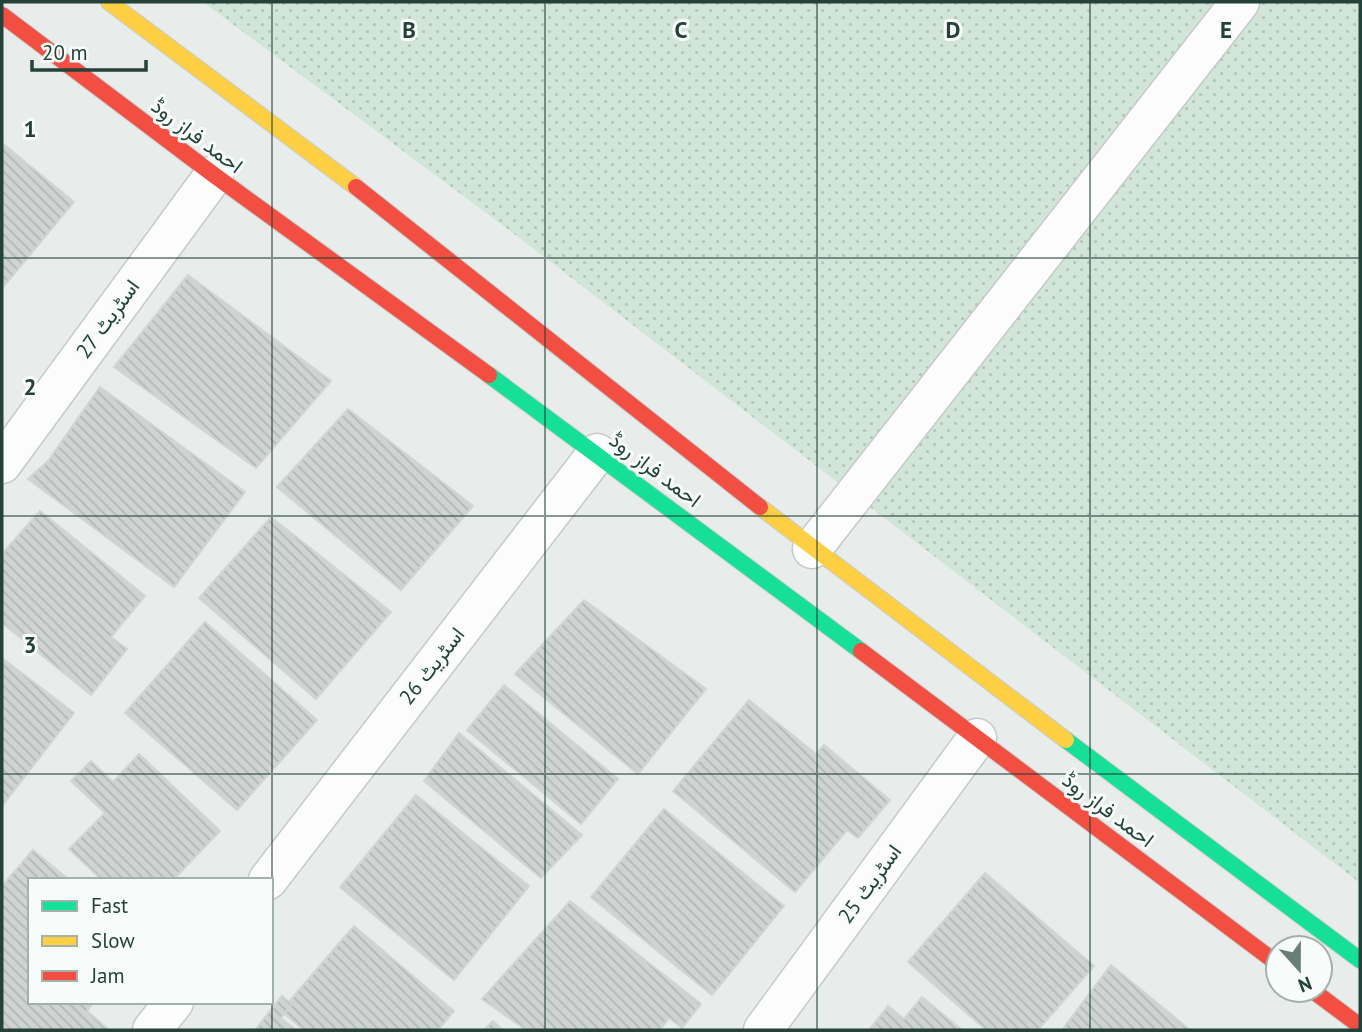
<svg xmlns="http://www.w3.org/2000/svg" width="1362" height="1032" viewBox="0 0 1362 1032" font-family="'PT Sans',Vazirmatn,sans-serif">
  <defs>
    <pattern id="grass-dots" width="8" height="8" patternUnits="userSpaceOnUse" patternTransform="scale(1.75)"><rect width="8" height="8" fill="#d1e6d8"/><path d="M2 2h.1M6 6h.1" fill="none" stroke="#b3c6ba" stroke-width="1.8" stroke-linecap="round"/></pattern>
    <pattern id="building-back-hatch" width="6" height="6" patternUnits="userSpaceOnUse" patternTransform="scale(1.75)"><rect width="6" height="6" fill="#cfd4d2"/><path d="M-1 5l2 2M0 0l6 6M5-1l2 2" fill="none" stroke="#b2b7b5"/></pattern>
  </defs>
  <rect width="100%" height="100%" fill="#e8edeb"/>
  <polygon fill="url(#grass-dots)" points="203,2 1360,2 1360,883 509,230"/>
  <g fill="url(#building-back-hatch)" stroke="#d1d6d4" stroke-width="2">
    <polygon points="2,143 74,202 4,286 2,284"/>
    <polygon points="188,275 331,381 256,468 114,367"/>
    <polygon points="100,387 245,492 174,587 28,479 48,461"/>
    <polygon points="348,409 473,506 401,590 277,487"/>
    <polygon points="40,511 145,596 111,637 127,649 91,695 2,623 2,554"/>
    <polygon points="271,517 391,612 316,699 199,598"/>
    <polygon points="584,600 706,689 638,774 515,674"/>
    <polygon points="205,622 317,720 237,810 125,713"/>
    <polygon points="2,658 74,713 2,806"/>
    <polygon points="504,685 618,779 581,824 467,730"/>
    <polygon points="749,700 816,754 824,745 890,800 858,838 847,830 795,892 673,791"/>
    <polygon points="459,733 582,835 541,878 424,781"/>
    <polygon points="139,754 220,831 173,880 102,880 69,849 105,813 71,781 91,761 113,782"/>
    <polygon points="416,795 529,886 454,980 340,887"/>
    <polygon points="664,809 784,906 712,995 591,897"/>
    <polygon points="33,850 69,880 30,880 30,1002 94,1002 87,1011 109,1030 2,1030 2,886"/>
    <polygon points="985,873 1094,966 1038,1030 986,1030 908,962"/>
    <polygon points="570,901 701,1004 682,1028 669,1018 660,1030 526,1030 482,999"/>
    <polygon points="354,926 454,1011 438,1030 304,1030 281,1011"/>
    <polygon points="1111,965 1190,1030 1062,1030"/>
    <polygon points="282,996 292,1004 281,1018 296,1030 255,1030"/>
    <polygon points="922,997 962,1030 869,1030 888,1006 904,1019"/>
    <polygon points="493,1021 503,1030 484,1030"/>
  </g>
  <g fill="none" stroke-linecap="round" stroke-linejoin="round">
    <g stroke="#c5cac8" stroke-width="41">
      <g id="street">
        <polyline points="2,464 214,175"/>
        <polyline points="812,549 1240,2"/>
        <polyline points="268,880 597,453"/>
        <polyline points="152,1030 174,1002"/>
        <polyline points="763,1030 977,738"/>
      </g>
    </g>
    <g stroke="#c3ccc9" stroke-width="18">
      <g id="fast">
        <polyline points="489,375 861,651"/>
        <polyline points="1066,740 1360,960"/>
      </g>
    </g>
    <g stroke="#c3ccc9" stroke-width="18">
      <g id="slow">
        <polyline points="109,2 356,187"/>
        <polyline points="760,507 1066,740"/>
      </g>
    </g>
    <g stroke="#c3ccc9" stroke-width="18">
      <g id="jam">
        <polyline points="2,15 214,175 489,375"/>
        <polyline points="356,187 760,507"/>
        <polyline points="861,651 1278,964"/>
        <polyline points="1312,990 1360,1026"/>
      </g>
    </g>
    <use href="#street" stroke="#fcfcfc" stroke-width="38"/>
    <use href="#fast" stroke="#16e098" stroke-width="16"/>
    <use href="#slow" stroke="#ffcf43" stroke-width="16"/>
    <use href="#jam" stroke="#f24e42" stroke-width="16"/>
  </g>
  <path fill="none" stroke="#24423a" stroke-width="2" stroke-opacity="0.55" d="M 272,2 L 272,1030M 545,2 L 545,1030M 817,2 L 817,1030M 1090,2 L 1090,1030M 2,258 L 1360,258M 2,516 L 1360,516M 2,774 L 1360,774"/>
  <g text-anchor="middle" stroke-width="6" stroke-linejoin="round" paint-order="stroke">
    <g font-size="21" fill="#24423a" stroke="#f7fbf9">
      <text transform="translate(197 136) rotate(37)" y="7">احمد فراز روڈ</text>
      <text transform="translate(108 319) rotate(-54)" y="7">اسٹریٹ 27</text>
      <text transform="translate(655 470) rotate(37)" y="7">احمد فراز روڈ</text>
      <text transform="translate(432 666) rotate(-52)" y="7">اسٹریٹ 26</text>
      <text transform="translate(1108 810) rotate(37)" y="7">احمد فراز روڈ</text>
      <text transform="translate(870 884) rotate(-54)" y="7">اسٹریٹ 25</text>
    </g>
  </g>
  <g font-size="23" text-anchor="middle" font-weight="bold" fill="#24423a" stroke="#f7fbf9" stroke-width="6" stroke-linejoin="round" paint-order="stroke">
    <text x="409" y="38">B</text>
    <text x="681" y="38">C</text>
    <text x="953" y="38">D</text>
    <text x="1226" y="38">E</text>
    <text x="30" y="137">1</text>
    <text x="30" y="395">2</text>
    <text x="30" y="653">3</text>
  </g>
  <rect width="1362" height="1032" fill="none" stroke="#24423a" stroke-width="7"/>
  <rect x="28" y="878" width="245" height="126" fill="#f7fbf9" stroke="#a3b1ad" stroke-width="2"/>
  <rect x="42" y="901" width="35" height="10" fill="#16e098" stroke="#a3b1ad" stroke-width="2"/>
  <text x="91" y="913" font-size="21" fill="#24423a">Fast</text>
  <rect x="42" y="936" width="35" height="10" fill="#ffcf43" stroke="#a3b1ad" stroke-width="2"/>
  <text x="91" y="948" font-size="21" fill="#24423a">Slow</text>
  <rect x="42" y="971" width="35" height="10" fill="#f24e42" stroke="#a3b1ad" stroke-width="2"/>
  <text x="91" y="983" font-size="21" fill="#24423a">Jam</text>
  <g transform="translate(1299 969) rotate(159)"><circle r="33" fill="#f7fbf9" stroke="#a3b1ad" stroke-width="2"/>
  <path d="M0-5L12 26L0 18L-12 26Z" fill="#697e78"/>
  <text y="-10" font-size="19" font-weight="bold" text-anchor="middle" fill="#24423a">N</text>
  </g>
  <path d="M32 60v10h114v-10" fill="none" stroke="#24423a" stroke-width="3.5"/>
  <text x="42" y="60" font-size="21" fill="#24423a" stroke="#f7fbf9" stroke-width="5" paint-order="stroke">20 m</text>
</svg>
